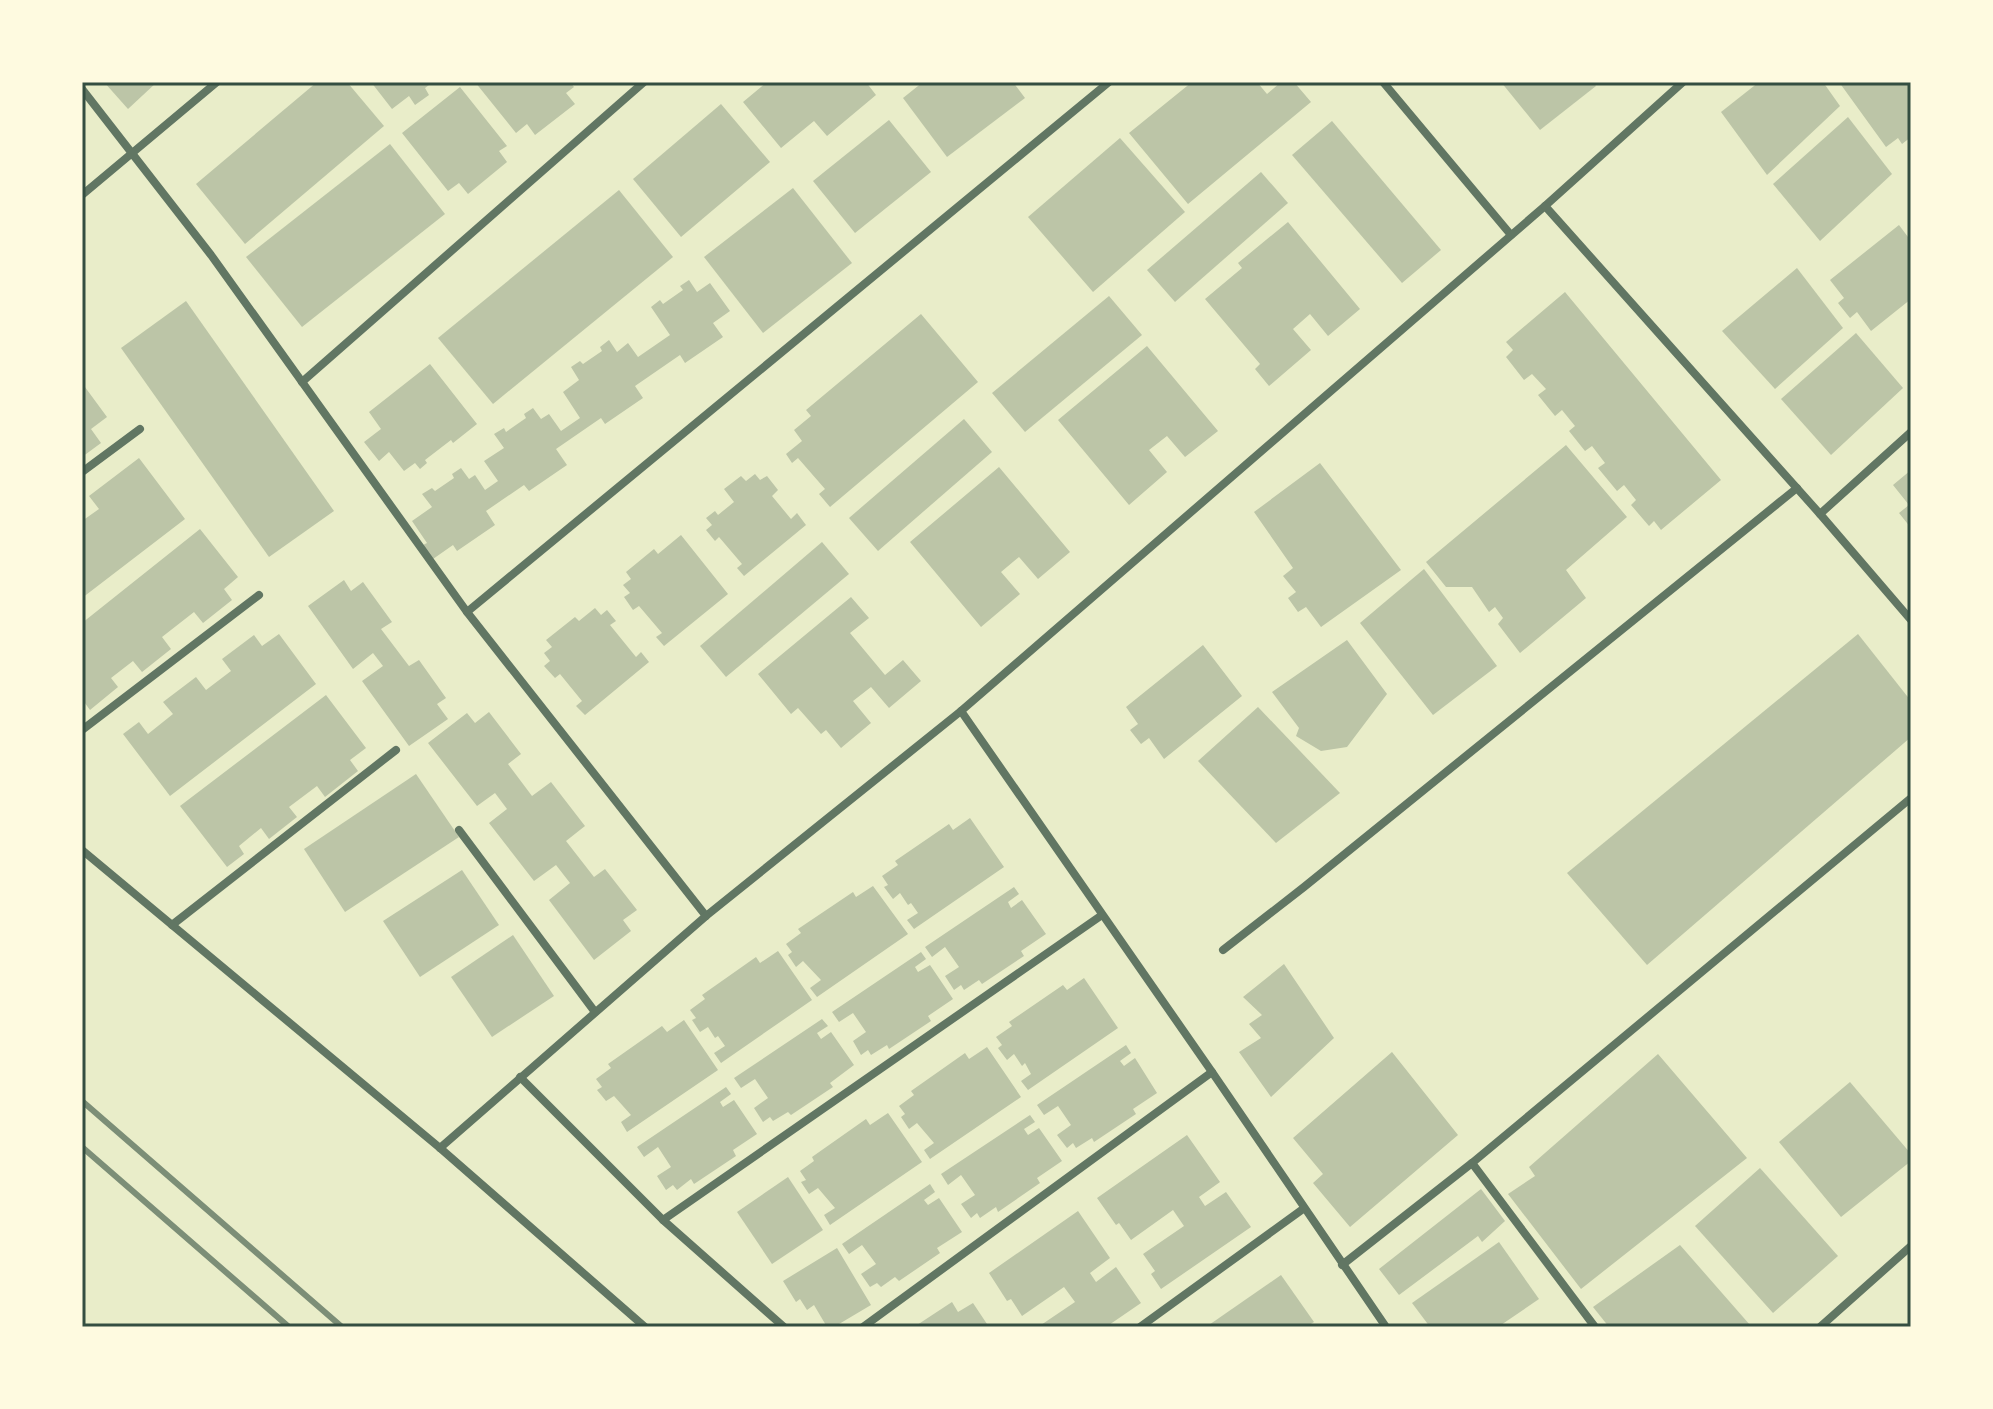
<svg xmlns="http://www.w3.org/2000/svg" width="1993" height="1409" viewBox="0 0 1993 1409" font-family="'Exo 2',sans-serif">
  <rect width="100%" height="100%" fill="#e9edc9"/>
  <g fill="#bcc5a7">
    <polygon points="104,82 157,82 128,109"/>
    <polygon points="317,82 347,82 384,126 245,244 196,184"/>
    <polygon points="371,82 433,82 425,88 429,95 415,105 409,96 392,109"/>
    <polygon points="475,82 570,82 574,87 566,93 575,104 535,135 527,124 516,133"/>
    <polygon points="767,82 866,82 876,95 827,136 814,121 781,148 743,102"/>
    <polygon points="923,82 1013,82 1025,98 947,157 903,98"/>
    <polygon points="1192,82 1257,82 1267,94 1281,82 1294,82 1311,102 1188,204 1129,133"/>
    <polygon points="1501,82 1593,82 1596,86 1540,130"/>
    <polygon points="1759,82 1823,82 1840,106 1767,175 1721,112"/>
    <polygon points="1839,82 1911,82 1911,137 1902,144 1898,138 1886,147"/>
    <polygon points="460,87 507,146 499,151 507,162 468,194 459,183 448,191 402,133"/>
    <polygon points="721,104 770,162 681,237 633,179"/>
    <polygon points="1848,117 1892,174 1820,241 1773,184"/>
    <polygon points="889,120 931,172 855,233 813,181"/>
    <polygon points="1332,121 1441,250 1402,283 1292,155"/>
    <polygon points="1120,138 1185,212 1093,292 1028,217"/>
    <polygon points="390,144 445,214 302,327 246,257"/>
    <polygon points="1261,172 1288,203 1175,302 1147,270"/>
    <polygon points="793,188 852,263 763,333 704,257"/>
    <polygon points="619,190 673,257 493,404 438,338"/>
    <polygon points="1288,222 1360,309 1328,336 1310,314 1293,329 1311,350 1269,386 1255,369 1260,364 1205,299 1242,268 1238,263"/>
    <polygon points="1899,225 1911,241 1911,299 1871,331 1857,312 1850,318 1838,303 1844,298 1830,280"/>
    <polygon points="1797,268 1843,328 1775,389 1722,331"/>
    <polygon points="689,280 697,292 710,283 730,311 713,323 723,337 685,363 680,355 635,386 643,398 605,424 601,418 556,449 567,465 529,491 524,485 486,511 495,525 457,551 453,545 433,559 423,545 427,543 412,521 432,507 422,494 432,488 435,491 454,478 452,474 461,468 469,479 475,475 485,490 498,481 484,461 504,448 494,434 504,428 506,432 526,418 524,414 533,408 541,419 549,414 561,431 580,418 563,392 579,380 571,367 580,361 583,364 602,351 600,347 609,340 617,352 628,343 638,357 670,335 651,307 660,300 663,304 683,290 680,286"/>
    <polygon points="1565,292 1721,480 1661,530 1654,521 1649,526 1631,505 1636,500 1624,485 1617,491 1598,468 1605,463 1592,446 1585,451 1569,431 1575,426 1562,410 1555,416 1538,395 1546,389 1532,374 1524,380 1506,357 1513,350 1506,342"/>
    <polygon points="1109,296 1142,335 1025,432 992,393"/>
    <polygon points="186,301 334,511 269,557 121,348"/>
    <polygon points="921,314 978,382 830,507 819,494 825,489 798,458 792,463 786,454 802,441 794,430 811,416 806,410"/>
    <polygon points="1856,333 1903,388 1831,455 1781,399"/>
    <polygon points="1147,346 1218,431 1185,457 1167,436 1149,450 1167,472 1129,505 1058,420"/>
    <polygon points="430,364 477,424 453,443 451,440 425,460 427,463 420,469 415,463 404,471 389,452 379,461 364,442 381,429 369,412"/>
    <polygon points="82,383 107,417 91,429 101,443 82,457"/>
    <polygon points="964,419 992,452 878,551 849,518"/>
    <polygon points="1566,445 1627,517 1566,570 1586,598 1520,653 1498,624 1503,618 1495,607 1489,612 1472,587 1446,587 1426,562"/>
    <polygon points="139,458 185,519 82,598 82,521 99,509 89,496"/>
    <polygon points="1320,463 1401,570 1321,627 1306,607 1298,612 1288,598 1296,592 1283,576 1293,568 1254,512"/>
    <polygon points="999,467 1070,552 1038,579 1019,557 1001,572 1020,594 981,627 910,542"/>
    <polygon points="1911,470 1911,528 1899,513 1909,505 1893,485"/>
    <polygon points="755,474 760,480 767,476 778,490 772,496 791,519 797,513 806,525 744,576 737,568 742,564 719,537 715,541 706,530 712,525 706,518 715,511 718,515 734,502 724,489 741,476 746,481"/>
    <polygon points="200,529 238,577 224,589 232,600 203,623 194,612 162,637 171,649 142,672 133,661 111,678 118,687 90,710 82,699 82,623"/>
    <polygon points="681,535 728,594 664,646 656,637 662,633 639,606 633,610 624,597 630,593 623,585 631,579 626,572 654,549 658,554"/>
    <polygon points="822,542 849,574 726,677 700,646"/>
    <polygon points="1424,569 1497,666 1433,715 1360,623"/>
    <polygon points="344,580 351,591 363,582 392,622 381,629 409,666 419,660 446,698 437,704 448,719 409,746 362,681 383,666 373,653 353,669 308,606"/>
    <polygon points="851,597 869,618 850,633 885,675 903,660 921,681 889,708 871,687 853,701 871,723 841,748 826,730 821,734 798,708 791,714 758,674"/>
    <polygon points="595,608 601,615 607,610 616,621 610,625 636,657 641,652 649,662 585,715 576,706 582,701 560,674 555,678 544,666 550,661 544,653 552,647 546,640 575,617 579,621"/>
    <polygon points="279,634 316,684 170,796 123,734 139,722 148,734 173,714 163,702 196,677 206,690 231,671 222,659 254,635 262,646"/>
    <polygon points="1858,634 1911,701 1911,737 1647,965 1567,873"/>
    <polygon points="1347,640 1387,694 1347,747 1321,751 1296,736 1299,728 1272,692"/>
    <polygon points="1203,645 1242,696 1164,759 1149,738 1141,744 1130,730 1138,724 1126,707"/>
    <polygon points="326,695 366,748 350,760 358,771 325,797 317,786 289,807 297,817 269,839 261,828 239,846 244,854 227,867 180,806"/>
    <polygon points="1258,707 1340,793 1276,843 1198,761"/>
    <polygon points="489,712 521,754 508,764 532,796 551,782 585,826 566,841 594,877 605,869 637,910 623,920 631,931 594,960 549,900 570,883 556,865 534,881 489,823 507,809 495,793 477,806 428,743 467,713 475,723"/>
    <polygon points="416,774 459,837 345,912 304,849"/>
    <polygon points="970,818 1004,867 914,929 907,920 918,913 911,903 908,905 900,893 893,899 884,887 888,885 882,876 898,865 895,861 949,824 953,830"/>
    <polygon points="462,870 499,925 420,977 383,921"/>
    <polygon points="873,886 908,934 817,997 810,988 821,980 803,961 796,967 788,955 792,952 786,944 801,933 798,929 853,892 856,897"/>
    <polygon points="1014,887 1019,894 1008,902 1011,908 1022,900 1046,934 1021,951 1024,956 982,984 979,980 964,990 961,985 954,990 945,976 959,967 945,947 932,957 925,947"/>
    <polygon points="513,935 554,996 492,1037 451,977"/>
    <polygon points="778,951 812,1000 721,1063 714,1053 725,1046 718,1036 715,1038 708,1027 700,1032 692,1020 696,1018 690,1010 705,999 702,995 756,957 760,963"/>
    <polygon points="921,952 926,959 915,967 918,972 930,965 953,999 928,1016 931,1021 889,1049 887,1045 871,1055 868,1050 861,1055 853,1041 866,1032 853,1013 839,1022 832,1012"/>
    <polygon points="1284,964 1334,1038 1271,1097 1239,1052 1261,1038 1249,1024 1262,1015 1243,997"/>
    <polygon points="1084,978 1118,1028 1028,1090 1021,1081 1031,1074 1025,1063 1022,1066 1014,1054 1007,1060 998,1048 1002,1045 996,1037 1012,1026 1009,1022 1063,985 1067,990"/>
    <polygon points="822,1019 828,1026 817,1033 821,1039 831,1032 854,1065 830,1083 833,1087 791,1115 788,1112 773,1121 770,1117 763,1122 754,1108 768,1098 755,1079 741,1088 734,1078"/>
    <polygon points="684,1020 718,1070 627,1132 621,1122 631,1115 614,1096 606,1101 597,1090 602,1087 596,1079 611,1068 608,1064 662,1026 667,1032"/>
    <polygon points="1126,1045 1131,1053 1120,1061 1124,1066 1135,1058 1157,1093 1133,1109 1136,1114 1094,1142 1092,1138 1076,1148 1073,1143 1067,1148 1057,1135 1071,1125 1058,1106 1044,1115 1037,1105"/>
    <polygon points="987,1047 1021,1097 930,1159 924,1150 934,1143 917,1123 909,1129 901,1117 905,1114 899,1106 914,1095 911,1091 965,1053 969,1059"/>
    <polygon points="1392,1052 1458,1135 1350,1227 1313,1183 1323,1174 1293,1138"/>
    <polygon points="1658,1054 1747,1158 1581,1289 1508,1194 1535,1176 1529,1167"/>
    <polygon points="1850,1082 1911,1154 1911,1161 1841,1217 1779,1142"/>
    <polygon points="726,1087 731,1094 720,1102 723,1107 734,1100 757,1134 733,1150 736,1156 694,1184 691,1179 677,1190 673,1185 666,1190 657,1176 671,1167 658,1147 644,1157 637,1147"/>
    <polygon points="888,1113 922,1162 830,1225 824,1215 835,1208 818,1188 809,1194 801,1182 806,1180 800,1171 814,1161 812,1157 866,1119 870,1125"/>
    <polygon points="1030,1115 1035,1122 1024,1129 1028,1135 1039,1128 1062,1161 1037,1178 1040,1183 998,1212 996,1207 980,1218 977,1213 971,1218 961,1204 975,1195 961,1175 948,1185 941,1174"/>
    <polygon points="1187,1135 1220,1182 1199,1197 1205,1206 1226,1192 1251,1227 1161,1289 1151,1274 1155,1271 1143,1254 1184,1226 1173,1210 1131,1240 1119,1223 1116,1225 1097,1198"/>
    <polygon points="1760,1168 1838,1256 1773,1313 1695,1226"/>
    <polygon points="788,1177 823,1230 772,1264 737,1212"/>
    <polygon points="930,1184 935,1192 924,1200 928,1205 939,1198 962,1232 937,1248 940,1253 899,1281 895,1277 881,1287 877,1283 870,1287 861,1274 876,1264 862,1245 849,1254 842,1244"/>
    <polygon points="1481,1189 1505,1221 1482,1242 1478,1236 1399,1295 1379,1269"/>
    <polygon points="1078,1211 1110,1258 1090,1273 1096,1282 1116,1267 1141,1303 1106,1327 1038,1327 1075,1302 1064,1287 1022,1316 1011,1299 1007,1301 989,1273"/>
    <polygon points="1499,1242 1539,1299 1498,1327 1430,1327 1412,1303"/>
    <polygon points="1680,1245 1750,1325 1609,1327 1593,1307"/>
    <polygon points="837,1248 871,1305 834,1327 827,1327 814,1305 807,1310 800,1299 796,1302 783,1281"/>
    <polygon points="1281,1275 1314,1322 1306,1327 1206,1327"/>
    <polygon points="952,1302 958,1312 973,1303 989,1327 914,1327"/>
  </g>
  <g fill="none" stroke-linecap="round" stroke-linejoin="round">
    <g stroke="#617663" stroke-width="8">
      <polyline points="1383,82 1511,235"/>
      <polyline points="82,89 211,255 467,612 706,916 961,711 1545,206 1683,82"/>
      <polyline points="82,195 217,82"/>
      <polyline points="1545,206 1820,514 1911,620"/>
      <polyline points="302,382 644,82"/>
      <polyline points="82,472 140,429"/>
      <polyline points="1820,514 1911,432"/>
      <polyline points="467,612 1109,82"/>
      <polyline points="961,711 1212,1072 1386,1327"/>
      <polyline points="82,730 259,595"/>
      <polyline points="459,830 595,1012"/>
      <polyline points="82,850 440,1148 645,1327"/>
      <polyline points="172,925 396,750"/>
      <polyline points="1223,950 1304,887 1797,488"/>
      <polyline points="520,1077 663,1220 784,1327"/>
      <polyline points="440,1148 706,916"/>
      <polyline points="1472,1163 1595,1327"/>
      <polyline points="663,1220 1102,915"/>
      <polyline points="1342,1265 1472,1163 1911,798"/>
      <polyline points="863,1327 1212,1072"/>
      <polyline points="1140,1327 1303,1209"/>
      <polyline points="1820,1327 1911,1246"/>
    </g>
    <g stroke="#7c8e77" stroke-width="6">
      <polyline points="82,1101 342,1327"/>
      <polyline points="82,1147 289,1327"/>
    </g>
  </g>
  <rect width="1993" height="1409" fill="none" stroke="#fefae0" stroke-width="168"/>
  <rect x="84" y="84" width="1825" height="1241" fill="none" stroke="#344e41" stroke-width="3"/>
</svg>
